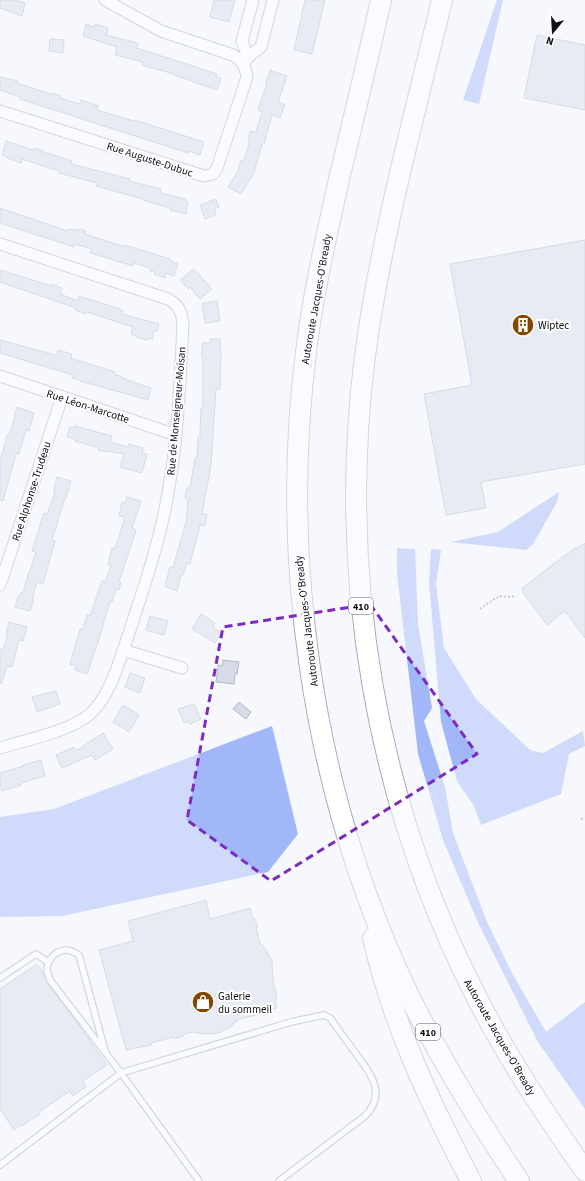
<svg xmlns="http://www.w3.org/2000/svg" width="585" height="1181" viewBox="0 0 585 1181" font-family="'Source Sans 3',sans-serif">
  <rect width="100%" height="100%" fill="#f6f8fe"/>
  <g fill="#a2b7f8">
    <polygon points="497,0 503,0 479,104 463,100"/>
    <polygon points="559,492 557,502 533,544 526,550 450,542 498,532"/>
    <polygon points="397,548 415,549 418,624 432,708 424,721 445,787 453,833 487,922 513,975 546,1032 585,1002 585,1109 538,1042 479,925 443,840 418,754 397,573"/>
    <polygon points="431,549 441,550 436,584 444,648 476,699 530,750 543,753 583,731 585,746 569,754 561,794 481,825 474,806 457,781 441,722 429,582"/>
    <polygon points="272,726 298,834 268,872 62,916 0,917 0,817 54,809"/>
  </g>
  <g fill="#d6dbe7" stroke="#b3b8c4">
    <polygon points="0,0 15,0 25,3 22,16 0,8"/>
    <polygon points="214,0 235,0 229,22 210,17"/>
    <polygon points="305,0 325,0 312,54 294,50"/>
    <polygon points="86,24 94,27 95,24 108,28 106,35 138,43 137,48 217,74 216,77 221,78 217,90 174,75 174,74 142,65 143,62 115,55 117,47 83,36"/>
    <polygon points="537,35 585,45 585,110 524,98"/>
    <polygon points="50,39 64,40 63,53 49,51"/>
    <polygon points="270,70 287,76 278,102 285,105 280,118 272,115 264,144 262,144 254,173 241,194 228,187 238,171 241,160 244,161 250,140 248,140 250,131 256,132 262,112 258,110 267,83 266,83"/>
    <polygon points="0,77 18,81 17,83 50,94 51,93 61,96 60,98 80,104 81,100 99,106 97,110 134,121 135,120 204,142 200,155 189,151 188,153 20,99 20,97 0,90"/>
    <polygon points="6,141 33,150 34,148 44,151 44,152 72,161 71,164 130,179 129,181 161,189 160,193 186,199 186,201 188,202 186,214 170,210 170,208 143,200 143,199 96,186 97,183 59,173 59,171 22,159 21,163 7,158 7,157 2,155"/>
    <polygon points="216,199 219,207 214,209 216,215 205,219 200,205"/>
    <polygon points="0,208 68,231 69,229 77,231 77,229 86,231 85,234 125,247 125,245 170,259 170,261 178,264 174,276 166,273 165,278 154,274 155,272 150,271 150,268 134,263 133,266 90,253 92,249 75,244 74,247 0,223"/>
    <polygon points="585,240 585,464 481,482 486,508 446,515 424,394 472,385 450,264"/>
    <polygon points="194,269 212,289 200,299 190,287 188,289 180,280"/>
    <polygon points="0,270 52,286 52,284 62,288 60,294 78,301 79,296 120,309 120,310 123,311 122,314 159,324 157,331 153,332 153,339 149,338 148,340 136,337 136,336 131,334 133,327 87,312 86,314 75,310 76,308 0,282"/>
    <polygon points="217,301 220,321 205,323 202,303"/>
    <polygon points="210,339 220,339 221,357 220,389 216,389 211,465 202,514 207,514 205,526 200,525 190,564 187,563 183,575 181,575 177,591 165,586 170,567 173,568 186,522 188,501 188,498 185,498 187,488 190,488 195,458 197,458 198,437 200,437 200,430 201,408 203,408 203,357 202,357 202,343 210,343"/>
    <polygon points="0,340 56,355 58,350 72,354 71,358 115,372 114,374 122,377 122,378 151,388 148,400 80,381 80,380 72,378 73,375 0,353"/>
    <polygon points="17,407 34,413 29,431 26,430 19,454 16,454 3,501 0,500 0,462 7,435 9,436 15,416 14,416"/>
    <polygon points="75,426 112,436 110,442 128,447 129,444 143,448 142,453 147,454 142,473 120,467 124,454 107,451 107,452 98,450 98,448 96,447 75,441 76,439 67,437 70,427 75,428"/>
    <polygon points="57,477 71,481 66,498 65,498 52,540 55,541 43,584 37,582 32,599 34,600 30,611 15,607 18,596 20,596 21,592 23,593 29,571 30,571 36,552 32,551 44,513 47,514 54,495 55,489 54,489"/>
    <polygon points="127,497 141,501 132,528 136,530 119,582 121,582 119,590 116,589 112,602 110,601 99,639 87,674 75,670 76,666 70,664 80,629 83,629 87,615 90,616 102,581 105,582 111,565 108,564 110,559 109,559 112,548 115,549 125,517 119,516 122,502 125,503"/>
    <polygon points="585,543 585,638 565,611 547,625 522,591 523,590 522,588 576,547 577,549"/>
    <polygon points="201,614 215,623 213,627 221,633 215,643 192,629"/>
    <polygon points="150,616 168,621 164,635 146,630"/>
    <polygon points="9,622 27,627 23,641 19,640 12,667 7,666 2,683 0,683 0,649 3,650 8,634 6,634"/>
    <polygon points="223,660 239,662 237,674 235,674 234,684 216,682 218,665 222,666"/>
    <polygon points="130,673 145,678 140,693 125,687"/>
    <polygon points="56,691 60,704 37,712 32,697"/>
    <polygon points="239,702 251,712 246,719 233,709"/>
    <polygon points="194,704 201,719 190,724 188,721 184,723 178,709"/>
    <polygon points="123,705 139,715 129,732 113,722"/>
    <polygon points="103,733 113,749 95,760 92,755 62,768 56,755 74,747 76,751"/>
    <polygon points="41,760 45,776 20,783 21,785 2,791 0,783 0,773 24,766 23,765"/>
    <polygon points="206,900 210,919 250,908 253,919 255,919 258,927 256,928 260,943 266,950 272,961 273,981 277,998 275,999 277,1008 261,1012 262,1014 239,1019 230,1027 219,1033 206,1034 193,1032 183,1034 183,1036 174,1039 173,1037 151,1043 151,1045 126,1050 99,950 133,941 128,921"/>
    <polygon points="37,964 43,973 47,983 79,1025 107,1065 83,1081 86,1087 73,1096 70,1091 39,1112 40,1114 22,1126 21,1125 14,1130 0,1109 0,989"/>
  </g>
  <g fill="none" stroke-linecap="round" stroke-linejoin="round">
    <g stroke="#a9adb9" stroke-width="8">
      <g id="lane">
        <polyline points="0,978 36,954 48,962"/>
        <path d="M 105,1051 L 79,955 C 75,953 71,950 67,950 C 56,950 46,960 47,971 C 48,974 49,977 50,980 L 121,1073 L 199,1181"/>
        <path d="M 0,1165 L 121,1073 L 291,1022 L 324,1015 L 330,1018 C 338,1029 346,1040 354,1051 C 369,1071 388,1093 365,1116 L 279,1181"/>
      </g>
    </g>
    <g stroke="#a9adb9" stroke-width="13">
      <g id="street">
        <polyline points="248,57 242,41 253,0"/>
        <polyline points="244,64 248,57 261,47 273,0"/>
        <path d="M 0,111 L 204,176 L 213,174 L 217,168 L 247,77 C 246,67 242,60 233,55 L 161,31 L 105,0"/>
        <path d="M 0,244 L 168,299 C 179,305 182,312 183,325 C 180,381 178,438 168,493 C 160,541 144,587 129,633 C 120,659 111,695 90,714 C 71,731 26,740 0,748"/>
        <polyline points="0,376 176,435"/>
        <polyline points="0,585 62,397"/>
        <polyline points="123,650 182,668"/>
      </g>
    </g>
    <g stroke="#a9adb9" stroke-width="22">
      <g id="highway">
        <path d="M 381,0 C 368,58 354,117 340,175 C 327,234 313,293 306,352 C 280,558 312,782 398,972 C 431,1045 474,1114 519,1181"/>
        <path d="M 442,0 C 414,118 381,236 365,356 C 337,575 376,802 477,998 C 508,1059 546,1115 585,1171"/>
        <path d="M 373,938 C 393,1025 430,1103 471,1181"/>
      </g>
    </g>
    <g stroke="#919398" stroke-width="2" stroke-dasharray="2 2" stroke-linecap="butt">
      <polyline points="480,609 499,596 512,597 514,595"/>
      <polyline points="581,819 585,818"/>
    </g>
    <use href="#lane" stroke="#fff" stroke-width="5.5"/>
    <use href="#street" stroke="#fff" stroke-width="11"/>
    <use href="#highway" stroke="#fff" stroke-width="20"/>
  </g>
  <path d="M0 0H585V1181H0ZM 370,604 L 477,754 L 271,881 L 187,820 L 223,627 Z" fill="#f6f8fe" fill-opacity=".55" fill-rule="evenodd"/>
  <path fill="none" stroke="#7b2cbf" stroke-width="3" stroke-dasharray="8 5" stroke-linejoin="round" d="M 370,604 L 477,754 L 271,881 L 187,820 L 223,627 Z"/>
  <defs>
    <g id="building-disc" transform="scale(1.15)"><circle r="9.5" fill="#834700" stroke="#fff"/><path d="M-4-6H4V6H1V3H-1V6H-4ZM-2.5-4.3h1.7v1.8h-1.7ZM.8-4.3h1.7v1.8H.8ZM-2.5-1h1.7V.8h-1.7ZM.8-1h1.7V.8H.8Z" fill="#fff"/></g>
    <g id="shop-disc" transform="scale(1.15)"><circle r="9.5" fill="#834700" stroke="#fff"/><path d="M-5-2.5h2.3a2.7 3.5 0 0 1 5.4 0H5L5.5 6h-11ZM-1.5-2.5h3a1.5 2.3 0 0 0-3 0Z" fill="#fff"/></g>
  </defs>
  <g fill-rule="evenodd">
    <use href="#building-disc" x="523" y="325"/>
    <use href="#shop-disc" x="203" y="1002"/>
  </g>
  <g text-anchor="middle" stroke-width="4" stroke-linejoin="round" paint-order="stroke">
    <g fill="#fff" stroke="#56585a" stroke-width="1">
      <rect x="349" y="598" width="24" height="16" rx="3"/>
      <rect x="416" y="1024" width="24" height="16" rx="3"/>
    </g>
    <g font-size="10" font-weight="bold" fill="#0e1014">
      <text x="361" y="610">410</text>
      <text x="428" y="1036">410</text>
    </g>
    <g font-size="11" fill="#0e1014" stroke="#fff">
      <text transform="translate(150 159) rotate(18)" y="4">Rue Auguste-Dubuc</text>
      <text transform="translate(316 299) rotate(-80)" y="4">Autoroute Jacques-O'Bready</text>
      <text transform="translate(88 406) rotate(18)" y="4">Rue Léon-Marcotte</text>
      <text transform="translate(176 411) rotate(-85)" y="4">Rue de Monseigneur-Moisan</text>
      <text transform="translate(31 491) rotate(-72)" y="4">Rue Alphonse-Trudeau</text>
      <text transform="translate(306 621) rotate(-97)" y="4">Autoroute Jacques-O'Bready</text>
      <text transform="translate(500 1037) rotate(60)" y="4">Autoroute Jacques-O'Bready</text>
    </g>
    <g font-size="11" fill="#0e1014" stroke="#fff" text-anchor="start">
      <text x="538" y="329">Wiptec</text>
      <text x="218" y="1000">Galerie<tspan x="218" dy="13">du sommeil</tspan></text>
    </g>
  </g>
  <g transform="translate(553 32) rotate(198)" stroke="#ffffff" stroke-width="3" paint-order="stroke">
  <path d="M0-3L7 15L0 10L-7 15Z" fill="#0e1014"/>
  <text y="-6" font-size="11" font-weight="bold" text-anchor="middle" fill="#0e1014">N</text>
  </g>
</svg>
